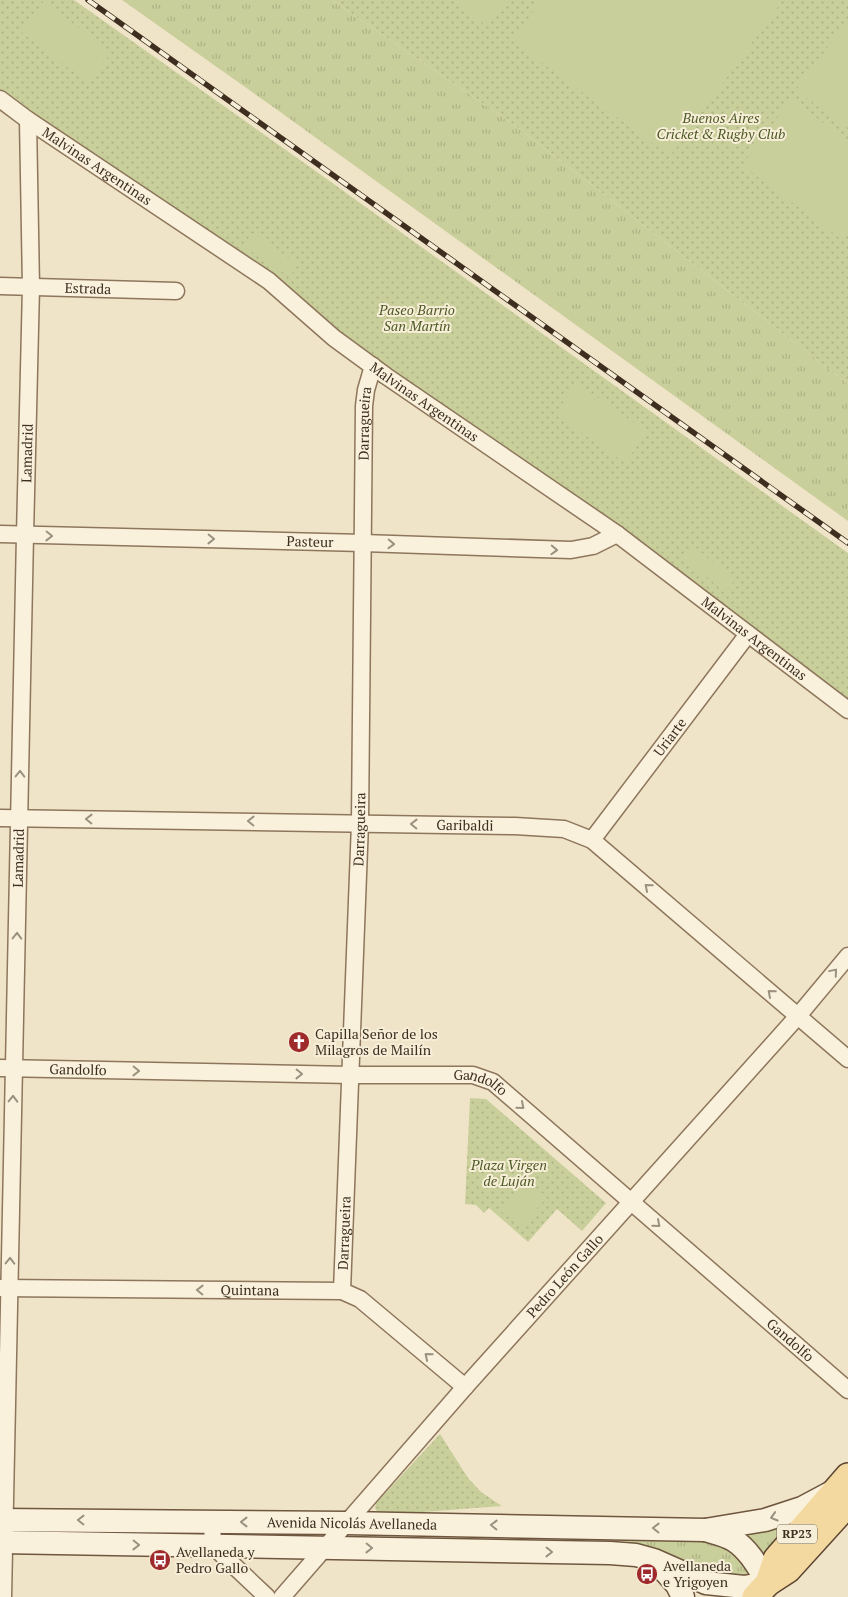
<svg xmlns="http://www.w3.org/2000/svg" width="848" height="1597" viewBox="0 0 848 1597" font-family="'PT Serif',serif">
  <defs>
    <pattern id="grass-tufts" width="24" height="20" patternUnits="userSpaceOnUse" patternTransform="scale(1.25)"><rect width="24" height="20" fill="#c9cf9b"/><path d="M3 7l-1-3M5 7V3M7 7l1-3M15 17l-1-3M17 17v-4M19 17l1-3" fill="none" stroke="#aeb285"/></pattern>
    <pattern id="park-dots" width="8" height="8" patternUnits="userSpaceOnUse" patternTransform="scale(1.25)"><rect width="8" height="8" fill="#c9cf9b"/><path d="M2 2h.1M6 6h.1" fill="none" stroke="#aeb285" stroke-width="1.8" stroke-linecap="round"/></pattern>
  </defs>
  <rect width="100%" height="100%" fill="#f0e4c8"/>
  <g fill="url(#grass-tufts)">
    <polygon points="122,0 332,0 517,127 848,384 848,521 276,109"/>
    <polygon points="807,1516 768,1560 759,1548 738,1533"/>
    <path d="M 663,1539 C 688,1541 724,1538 742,1559 C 746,1563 749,1571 751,1576 L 705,1575 L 664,1552 L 649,1546 L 619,1542 Z"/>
  </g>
  <g fill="url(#park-dots)">
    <polygon points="0,0 74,0 317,172 848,553 848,705 0,91"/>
    <polygon points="332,0 848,0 848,384 517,127"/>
    <polygon points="470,1098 486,1099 606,1203 582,1231 557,1209 528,1242 489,1208 484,1213 476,1205 465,1204"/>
    <polygon points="440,1434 468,1478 481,1492 502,1506 384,1515 378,1513 375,1508 376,1503"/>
  </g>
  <g fill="#c9cf9b">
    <polygon points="452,0 506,0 487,26"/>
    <polygon points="541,0 783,0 670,156 512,41"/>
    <polygon points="44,1 111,53 88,83 20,31"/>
    <polygon points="845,24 848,26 848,128 796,90"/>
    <polygon points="791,99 848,141 848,229 841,239 742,165"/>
    <polygon points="252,233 298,264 290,277 243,246"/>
    <polygon points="577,383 647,432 625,463 555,414"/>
    <polygon points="692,545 735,580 725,592 682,557"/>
    <polygon points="528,1182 547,1197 521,1227 502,1212"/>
  </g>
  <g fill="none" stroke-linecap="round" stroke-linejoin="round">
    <g stroke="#8d765c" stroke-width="19">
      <g id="minor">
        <path id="s1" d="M 0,99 L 28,120 L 269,281 L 334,338 L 386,376 L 617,534 L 848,710"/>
        <path id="s2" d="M 0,286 L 176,291"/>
        <path id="s3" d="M 0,534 L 363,543 L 571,550 L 593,546 L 617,534"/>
        <path id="s4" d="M 0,818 L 515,826 L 564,829 L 592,840 L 848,1059"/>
        <path id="s5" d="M 592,840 L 748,634"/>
        <path id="s6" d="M 0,1068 L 351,1075 L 473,1075 L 493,1082 L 848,1390"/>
        <path id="s7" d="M 0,1288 L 342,1291 L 360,1299 L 465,1387"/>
        <path id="s8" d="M 342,1291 L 360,823 L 364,406 L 366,390 L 373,366"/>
        <polyline points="212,1522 213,1546 267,1597"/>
        <path id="s9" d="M 3,1597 L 25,535 L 31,287 L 28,120"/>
        <path id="s10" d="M 282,1597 L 465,1387 L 798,1016 L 848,956"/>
      </g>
    </g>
    <g stroke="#6f573f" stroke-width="25">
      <g id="secondary">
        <path id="s11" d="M 0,1520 L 347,1523 L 705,1530 L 765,1520 L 802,1508 L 832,1492"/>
        <path d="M 0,1542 L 610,1553 L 636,1555 L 654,1560 L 706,1583 L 744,1587 L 768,1583 C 759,1569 750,1551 735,1541 C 726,1535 715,1533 705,1530"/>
        <polyline points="660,1566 677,1585 683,1597"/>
      </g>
    </g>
    <g stroke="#5b4430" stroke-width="28">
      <g id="primary">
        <polyline points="768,1583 776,1559 848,1476"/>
        <polyline points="755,1597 768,1583 788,1570 848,1504"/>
      </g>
    </g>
    <use href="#minor" stroke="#faf1dc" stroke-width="16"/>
    <use href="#secondary" stroke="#faf1dc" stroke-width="22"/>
    <use href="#primary" stroke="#f3d9a0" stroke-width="25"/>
    <g stroke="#3d2e20" stroke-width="5.5">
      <polyline id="rail" points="88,0 848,543"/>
    </g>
    <use href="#rail" stroke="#f7eed8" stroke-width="4" stroke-dasharray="11" stroke-linecap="butt"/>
  </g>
  <defs><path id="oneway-chevron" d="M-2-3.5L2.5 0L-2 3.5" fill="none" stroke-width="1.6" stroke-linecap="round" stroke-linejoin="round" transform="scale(1.25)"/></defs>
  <g stroke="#9c907e">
    <use href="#oneway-chevron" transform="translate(49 536) rotate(1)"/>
    <use href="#oneway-chevron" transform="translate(211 539) rotate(1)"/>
    <use href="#oneway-chevron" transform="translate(391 544) rotate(2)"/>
    <use href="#oneway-chevron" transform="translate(554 550) rotate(2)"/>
    <use href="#oneway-chevron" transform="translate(20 774) rotate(-89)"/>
    <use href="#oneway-chevron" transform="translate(89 819) rotate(-179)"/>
    <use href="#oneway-chevron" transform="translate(251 821) rotate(-179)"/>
    <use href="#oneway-chevron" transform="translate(414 824) rotate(-179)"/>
    <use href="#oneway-chevron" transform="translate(648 887) rotate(-139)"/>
    <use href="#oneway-chevron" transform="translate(17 936) rotate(-89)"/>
    <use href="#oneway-chevron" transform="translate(834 972) rotate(-50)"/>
    <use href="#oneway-chevron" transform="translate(771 993) rotate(-139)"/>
    <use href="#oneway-chevron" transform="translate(136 1071) rotate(1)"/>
    <use href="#oneway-chevron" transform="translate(299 1074) rotate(1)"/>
    <use href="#oneway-chevron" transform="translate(13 1099) rotate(-89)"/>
    <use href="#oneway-chevron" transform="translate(521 1106) rotate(41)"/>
    <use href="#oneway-chevron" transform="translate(657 1224) rotate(41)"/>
    <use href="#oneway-chevron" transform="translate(10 1261) rotate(-89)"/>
    <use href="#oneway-chevron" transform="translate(200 1290) rotate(-179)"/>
    <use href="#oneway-chevron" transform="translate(428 1356) rotate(-140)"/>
    <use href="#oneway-chevron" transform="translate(774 1517) rotate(163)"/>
    <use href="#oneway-chevron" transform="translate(81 1520) rotate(-179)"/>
    <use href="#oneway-chevron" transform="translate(244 1522) rotate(-180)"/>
    <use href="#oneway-chevron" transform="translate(494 1525) rotate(-179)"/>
    <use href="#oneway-chevron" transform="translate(656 1528) rotate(-179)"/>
    <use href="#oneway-chevron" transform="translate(136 1545) rotate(1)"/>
    <use href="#oneway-chevron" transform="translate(369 1548) rotate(1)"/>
    <use href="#oneway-chevron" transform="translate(549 1552) rotate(1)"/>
  </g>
  <defs>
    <g id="church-disc" transform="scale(1.125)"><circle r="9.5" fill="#9e2a2b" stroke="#f7eed8"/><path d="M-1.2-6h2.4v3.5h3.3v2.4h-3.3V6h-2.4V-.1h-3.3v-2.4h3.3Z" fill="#fff"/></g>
    <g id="bus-disc" transform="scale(1.125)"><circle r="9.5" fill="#9e2a2b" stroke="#f7eed8"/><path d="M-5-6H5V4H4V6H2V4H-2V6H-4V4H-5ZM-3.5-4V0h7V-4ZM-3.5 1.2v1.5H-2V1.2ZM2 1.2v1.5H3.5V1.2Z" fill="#fff"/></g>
  </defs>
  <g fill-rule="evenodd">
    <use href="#church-disc" x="299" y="1042"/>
    <use href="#bus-disc" x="160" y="1560"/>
    <use href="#bus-disc" x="647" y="1574"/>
  </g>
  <g text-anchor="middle" stroke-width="4" stroke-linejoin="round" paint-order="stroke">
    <rect fill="#f7eed8" stroke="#756857" stroke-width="1" x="777" y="1524.5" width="40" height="19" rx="4"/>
    <g font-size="12" font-weight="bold" fill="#3d2e20">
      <text x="797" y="1538">RP23</text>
    </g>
    <g font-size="14" font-style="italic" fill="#4d5a26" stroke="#f7eed8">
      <text x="721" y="123">Buenos Aires<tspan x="721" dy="16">Cricket &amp; Rugby Club</tspan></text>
      <text x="417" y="315">Paseo Barrio<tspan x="417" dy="16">San Martín</tspan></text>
      <text x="509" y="1170">Plaza Virgen<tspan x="509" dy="16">de Luján</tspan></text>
    </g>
    <g font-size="14" fill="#3d2e20" stroke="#f7eed8">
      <text dy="5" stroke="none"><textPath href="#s1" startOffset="118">Malvinas Argentinas</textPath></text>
      <text dy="5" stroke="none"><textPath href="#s2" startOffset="88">Estrada</textPath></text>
      <text dy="5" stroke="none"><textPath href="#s1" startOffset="522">Malvinas Argentinas</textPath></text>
      <text dy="5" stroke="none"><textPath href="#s8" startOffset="868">Darragueira</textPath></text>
      <text dy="5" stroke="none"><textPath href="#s9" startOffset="1144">Lamadrid</textPath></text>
      <text dy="5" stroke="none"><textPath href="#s3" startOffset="310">Pasteur</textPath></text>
      <text dy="5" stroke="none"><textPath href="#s1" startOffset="928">Malvinas Argentinas</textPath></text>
      <text dy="5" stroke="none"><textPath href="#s5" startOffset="129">Uriarte</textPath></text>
      <text dy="5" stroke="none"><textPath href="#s4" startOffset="465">Garibaldi</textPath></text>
      <text dy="5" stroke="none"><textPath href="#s8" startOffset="462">Darragueira</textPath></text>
      <text dy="5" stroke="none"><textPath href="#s9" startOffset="739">Lamadrid</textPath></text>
      <text dy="5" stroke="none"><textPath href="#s6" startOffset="78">Gandolfo</textPath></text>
      <text dy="5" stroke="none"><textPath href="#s6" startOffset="482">Gandolfo</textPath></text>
      <text dy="5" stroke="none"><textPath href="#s8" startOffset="58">Darragueira</textPath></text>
      <text dy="5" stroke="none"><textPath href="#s10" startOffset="428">Pedro León Gallo</textPath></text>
      <text dy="5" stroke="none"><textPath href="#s7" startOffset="250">Quintana</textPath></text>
      <text dy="5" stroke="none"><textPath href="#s6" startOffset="888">Gandolfo</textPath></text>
      <text dy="5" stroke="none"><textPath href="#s11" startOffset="352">Avenida Nicolás Avellaneda</textPath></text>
    </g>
    <g font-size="14" fill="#3d2e20" stroke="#f7eed8" text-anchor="start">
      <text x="315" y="1039">Capilla Señor de los<tspan x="315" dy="16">Milagros de Mailín</tspan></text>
      <text x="176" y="1557">Avellaneda y<tspan x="176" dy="16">Pedro Gallo</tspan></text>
      <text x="663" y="1571">Avellaneda<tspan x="663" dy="16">e Yrigoyen</tspan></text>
    </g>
  </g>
</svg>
